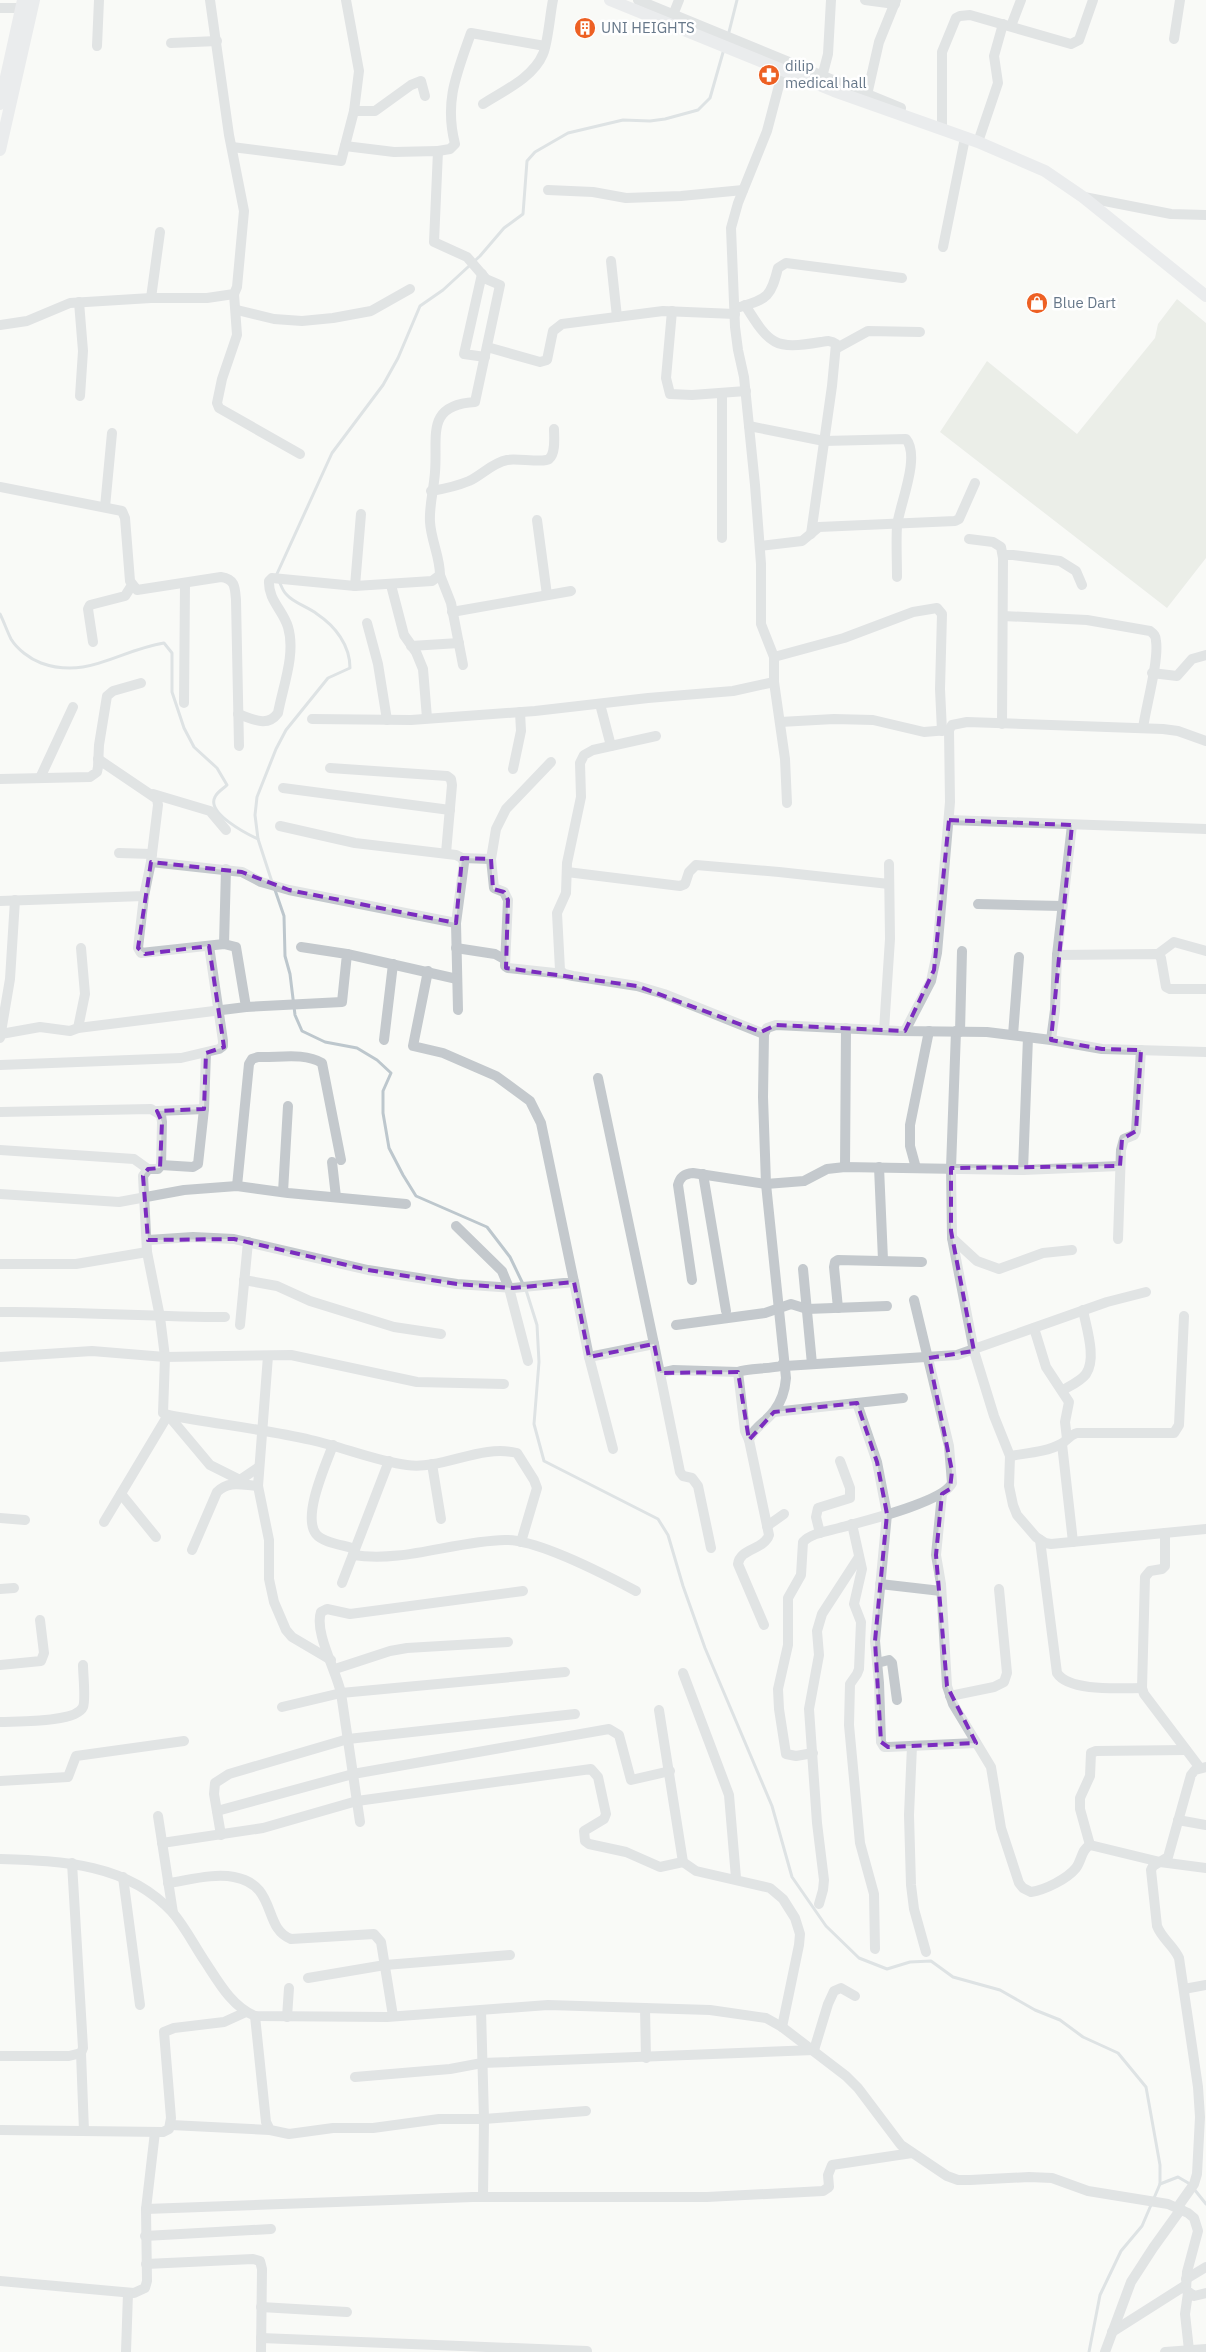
<svg xmlns="http://www.w3.org/2000/svg" width="1206" height="2352" viewBox="0 0 1206 2352" font-family="'IBM Plex Sans',sans-serif">
  <rect width="100%" height="100%" fill="#f9faf7"/>
  <polygon fill="#d9dfd6" points="1177,299 1206,323 1206,558 1167,608 940,432 987,361 1077,434 1155,338 1158,324"/>
  <g fill="none" stroke-linecap="round" stroke-linejoin="round">
    <g stroke="#bdc7cd" stroke-width="3">
      <polyline points="728,36 737,0"/>
      <polyline points="276,576 332,453 383,385 398,358 420,306 443,290 480,256 504,228 523,214 527,161 535,152 568,133 623,120 650,121 665,119 698,110 710,98 724,49"/>
      <path d="M 0,614 C 4,622 7,631 11,639 C 17,649 30,659 41,663 C 88,680 119,650 164,643 L 172,653 L 172,692 L 184,728 L 194,747 L 217,768 L 227,785 C 223,789 217,792 215,797 C 206,813 247,834 258,839"/>
      <path d="M 272,882 L 258,839 L 255,815 L 257,797 L 276,749 L 286,730 L 328,678 L 350,668 C 350,645 335,626 317,614 C 308,607 294,603 287,595 C 283,592 281,585 279,581"/>
      <polyline points="274,887 284,916 285,956 290,974 295,1015 302,1031 325,1042 357,1048 377,1060 391,1073 383,1091 383,1113 389,1148 403,1175 416,1196 487,1227 510,1257 523,1284"/>
      <polyline points="526,1290 537,1325 539,1362 534,1424 544,1461 658,1519 668,1535 683,1586 705,1648 772,1806 792,1877 826,1926 859,1958 887,1969 910,1962 931,1961 953,1977 1000,1990 1035,2010 1060,2020 1083,2037 1118,2053 1146,2087 1160,2165 1160,2184 1142,2226 1121,2251 1100,2295 1089,2352"/>
      <polyline points="1160,2184 1178,2177 1190,2184"/>
      <polyline points="1194,2189 1206,2204"/>
    </g>
    <g stroke="#c4c9cd" stroke-width="10">
      <polyline points="638,0 901,108"/>
      <polyline points="865,0 895,4"/>
      <polyline points="0,8 22,8"/>
      <polyline points="673,15 679,0"/>
      <polyline points="1011,26 1021,0"/>
      <polyline points="1174,39 1180,0"/>
      <polyline points="171,43 217,41"/>
      <polyline points="97,46 99,0"/>
      <polyline points="782,74 767,131 738,203 731,228 735,327 738,350 744,377 755,485 761,564 761,624 774,657 774,682 785,759 787,803"/>
      <polyline points="822,77 828,54 831,0"/>
      <polyline points="867,95 879,42 896,0"/>
      <path d="M 483,104 C 503,91 533,78 543,54 C 548,43 550,14 553,0"/>
      <polyline points="354,111 375,111 411,85 421,81 425,96"/>
      <polyline points="942,129 942,52 956,18 960,16 970,15 1071,44 1079,40 1093,0"/>
      <polyline points="978,142 998,83 994,56 1003,24"/>
      <polyline points="232,147 341,161 354,111 359,71 346,0"/>
      <path d="M 438,151 L 450,149 L 455,144 C 444,101 457,73 471,33 L 545,46"/>
      <polyline points="548,190 593,192 626,198 681,196 743,190"/>
      <polyline points="1084,197 1171,214 1206,215"/>
      <polyline points="943,247 965,138"/>
      <polyline points="611,261 617,317"/>
      <polyline points="482,274 464,354 485,357"/>
      <polyline points="234,294 237,335 222,379 217,403 219,408 300,454"/>
      <polyline points="151,298 160,232"/>
      <polyline points="79,302 83,351 80,396"/>
      <path d="M 745,305 C 770,345 774,350 821,342 C 827,341 831,340 836,344 L 832,386 L 811,534"/>
      <path d="M 740,307 C 768,299 771,296 778,268 L 786,263 L 902,278"/>
      <polyline points="237,310 274,319 302,321 333,318 371,311 410,289"/>
      <polyline points="672,311 666,378 670,394 692,395 746,391"/>
      <polyline points="0,325 27,321 70,303 151,298 207,298 234,294 237,287 244,211 229,135 210,0"/>
      <polyline points="487,347 540,362 547,360 553,331 562,324 663,311 735,314"/>
      <polyline points="837,348 868,331 920,332"/>
      <path d="M 749,426 L 824,441 L 906,439 C 921,457 899,506 897,526 C 896,542 897,560 897,577"/>
      <path d="M 0,487 L 122,511 L 125,518 L 130,581 L 137,590 L 221,577 C 235,579 235,587 236,600 L 239,746"/>
      <path d="M 431,491 C 444,489 457,486 469,481 C 482,475 492,463 507,460 C 516,458 543,463 549,459 C 556,453 554,437 554,429"/>
      <polyline points="105,507 112,433"/>
      <polyline points="537,520 547,595"/>
      <polyline points="722,538 722,393"/>
      <polyline points="969,539 993,542 1001,547 1003,558"/>
      <polyline points="760,546 802,541 819,527 955,521 959,519 975,483"/>
      <polyline points="440,575 451,603 463,665"/>
      <polyline points="391,585 404,635 416,652 423,669 427,718"/>
      <polyline points="355,586 361,514"/>
      <polyline points="452,612 571,591"/>
      <path d="M 1003,616 L 1087,620 L 1150,631 C 1154,634 1156,636 1156,641 C 1159,661 1146,706 1143,728"/>
      <polyline points="367,623 378,664 387,720"/>
      <polyline points="93,642 88,609 90,605 125,596 132,585"/>
      <polyline points="411,646 459,643"/>
      <polyline points="774,657 844,638 913,612 937,608 942,614 940,689 942,731"/>
      <polyline points="1152,673 1177,676 1192,659 1206,655"/>
      <polyline points="184,703 185,583"/>
      <polyline points="600,704 611,746"/>
      <path d="M 238,714 C 253,719 267,728 278,713 C 283,686 296,654 288,627 C 283,610 268,600 269,581 L 272,578 L 355,586 L 432,581 L 440,575 C 440,557 431,540 430,522 C 429,505 434,489 435,472 C 438,436 425,405 475,402 L 500,285 L 486,279 L 467,257 L 434,242 L 438,151 L 394,152 L 345,146"/>
      <polyline points="312,719 411,720 535,711 648,698 733,691 774,682"/>
      <polyline points="780,722 834,719 873,720 924,732 948,730"/>
      <polyline points="1002,724 1003,558 1006,555 1013,555 1060,561 1076,571 1082,585"/>
      <polyline points="656,736 593,750 584,755 580,763 581,797 567,863 566,893 557,913 560,970 564,974 573,976 637,986 664,994 764,1034"/>
      <polyline points="330,768 447,776 451,779 452,785 446,853"/>
      <polyline points="513,769 521,731 520,712"/>
      <polyline points="40,778 73,707"/>
      <polyline points="0,779 90,777 97,772 98,767 99,745 107,696 113,691 141,683"/>
      <polyline points="283,788 450,810"/>
      <polyline points="153,794 210,811 226,830"/>
      <polyline points="949,820 1206,829"/>
      <polyline points="280,826 355,843 456,855 462,858 464,863 456,923"/>
      <polyline points="119,853 152,854"/>
      <polyline points="462,858 491,859 496,829 506,809 551,762"/>
      <polyline points="491,859 494,888 504,892 508,900 505,966 508,968 564,974"/>
      <polyline points="151,862 242,872 261,882 289,890 456,923 458,1010"/>
      <polyline points="567,872 680,886 685,884 689,872 696,865 779,872 889,884"/>
      <polyline points="0,901 144,896 151,862 158,805 157,799 98,759"/>
      <polyline points="978,904 1062,906"/>
      <polyline points="224,944 226,869"/>
      <polyline points="456,948 495,954 504,959"/>
      <polyline points="347,954 457,979"/>
      <polyline points="1158,954 1174,942 1206,951"/>
      <polyline points="1057,955 1158,954 1161,958 1166,987 1170,989 1206,989"/>
      <polyline points="246,1007 342,1002 347,954 301,947"/>
      <polyline points="78,1028 246,1007 236,947 224,944 141,953 138,948 144,896"/>
      <polyline points="884,1030 890,939 889,864"/>
      <polyline points="905,1031 931,981 937,953 950,802 949,730 952,725 967,722 1163,729 1178,731 1206,741"/>
      <polyline points="956,1031 951,1168 952,1238 977,1261 999,1269 1043,1253 1072,1250"/>
      <polyline points="960,1032 962,951"/>
      <polyline points="1,1034 40,1027 70,1031 78,1028 85,994 81,948"/>
      <polyline points="1013,1035 1019,957"/>
      <polyline points="0,1038 10,979 15,900"/>
      <polyline points="384,1040 393,964"/>
      <polyline points="1051,1040 1055,1010 1057,955 1072,825"/>
      <polyline points="0,1065 181,1058 219,1049 223,1046 223,1041 209,946"/>
      <polyline points="157,1111 204,1109"/>
      <polyline points="0,1112 151,1109 161,1115 162,1122 161,1165 158,1169 148,1169 143,1176 147,1252 76,1264 0,1264"/>
      <polyline points="0,1150 134,1159 148,1169"/>
      <polyline points="332,1162 336,1197"/>
      <polyline points="161,1165 193,1167 198,1164 204,1109 206,1053"/>
      <polyline points="845,1167 846,1028"/>
      <polyline points="879,1167 883,1260"/>
      <polyline points="916,1168 910,1146 910,1125 929,1031"/>
      <polyline points="1023,1170 1028,1037"/>
      <polyline points="703,1174 726,1311"/>
      <path d="M 237,1186 L 249,1064 L 252,1059 L 258,1057 C 278,1058 304,1052 322,1063 L 341,1160"/>
      <polyline points="283,1192 288,1106"/>
      <polyline points="0,1194 119,1202 184,1190 237,1186 288,1193 406,1204"/>
      <polyline points="456,1226 502,1271 509,1288 528,1361"/>
      <polyline points="952,1238 974,1351 994,1416 1010,1456 1009,1486 1013,1505 1017,1515 1036,1537 1045,1543 1051,1544 1206,1529"/>
      <polyline points="1118,1239 1121,1150 1124,1139 1134,1135 1136,1131 1141,1050"/>
      <polyline points="148,1240 193,1237 234,1239 368,1270 457,1284 513,1288 574,1282 541,1123 530,1101 496,1076 443,1053 413,1046 428,971"/>
      <path d="M 147,1252 L 160,1317 L 165,1357 L 163,1413 L 168,1415 C 215,1424 264,1429 311,1440 C 343,1447 375,1461 407,1465 C 443,1470 480,1444 517,1453 L 534,1480 L 537,1488 L 521,1542"/>
      <polyline points="803,1269 812,1364"/>
      <polyline points="244,1280 277,1286 310,1301 394,1327 441,1334"/>
      <path d="M 692,1280 L 678,1185 C 680,1177 684,1174 693,1173 L 766,1184 L 804,1181 L 827,1169 L 845,1167 L 1023,1170 L 1120,1166"/>
      <polyline points="574,1282 589,1357 613,1449"/>
      <polyline points="838,1308 834,1267 835,1262 838,1260 922,1262"/>
      <path d="M 0,1312 C 75,1311 150,1317 225,1317"/>
      <polyline points="240,1325 248,1242"/>
      <polyline points="676,1325 765,1313 791,1304 807,1309 887,1306"/>
      <polyline points="1034,1328 1046,1367 1069,1402 1065,1422 1067,1439"/>
      <polyline points="654,1344 680,1472 683,1476 692,1478 698,1486 711,1548"/>
      <polyline points="268,1356 258,1486 269,1540 269,1579 274,1602 286,1630 292,1637 331,1660"/>
      <polyline points="0,1357 92,1351 165,1357 291,1355 417,1382 504,1384"/>
      <polyline points="589,1357 654,1344 598,1078"/>
      <polyline points="738,1372 745,1431 749,1440"/>
      <path d="M 660,1373 L 673,1370 L 738,1372 C 746,1368 769,1369 781,1366 L 784,1362 L 785,1366 L 957,1355 L 1107,1302 L 1146,1292"/>
      <path d="M 1063,1390 C 1070,1386 1081,1381 1086,1374 C 1097,1358 1086,1327 1083,1310"/>
      <polyline points="857,1403 877,1462 887,1514 875,1641 879,1683 881,1742 884,1747 888,1747 976,1743"/>
      <polyline points="774,1412 903,1398"/>
      <polyline points="1062,1444 1073,1542"/>
      <path d="M 333,1445 C 326,1464 302,1516 316,1534 C 323,1543 344,1545 355,1549"/>
      <path d="M 1010,1456 C 1027,1453 1046,1452 1061,1444 C 1067,1441 1069,1435 1077,1433 L 1174,1433 L 1179,1425 L 1184,1316"/>
      <polyline points="432,1464 441,1519"/>
      <polyline points="121,1494 156,1537"/>
      <path d="M 942,1494 L 936,1555 L 941,1584 L 947,1686 L 953,1704 L 991,1767 L 1001,1828 L 1019,1883 L 1023,1888 L 1031,1892 C 1045,1890 1067,1879 1076,1868 C 1082,1860 1081,1850 1090,1845 L 1160,1862 L 1206,1868"/>
      <polyline points="0,1518 25,1520"/>
      <polyline points="104,1522 168,1415 210,1465 240,1480 259,1467"/>
      <polyline points="852,1524 862,1569 854,1604 861,1622 859,1669 857,1674 850,1684 849,1725 860,1843 874,1894 875,1949"/>
      <polyline points="767,1526 784,1514"/>
      <polyline points="820,1533 816,1517 818,1508 850,1498 850,1488 840,1461"/>
      <polyline points="1165,1533 1165,1566 1162,1569 1150,1571 1145,1577 1142,1688 1144,1694 1200,1768"/>
      <path d="M 1040,1540 L 1057,1673 C 1069,1692 1121,1688 1142,1688"/>
      <path d="M 192,1550 L 217,1492 C 229,1480 242,1485 258,1486"/>
      <path d="M 353,1555 C 404,1563 454,1541 505,1540 C 537,1539 606,1575 636,1591"/>
      <polyline points="342,1583 389,1461"/>
      <polyline points="880,1584 941,1591"/>
      <polyline points="0,1589 14,1588"/>
      <path d="M 764,1625 L 738,1564 C 740,1548 764,1550 769,1535 L 749,1440 C 754,1427 766,1422 774,1411 C 782,1401 785,1391 786,1378 L 766,1184 L 763,1097 L 764,1034 L 767,1028 L 776,1025 L 899,1031 L 987,1032 L 1051,1040 L 1102,1049 L 1206,1052"/>
      <polyline points="877,1663 889,1660 892,1663 897,1700"/>
      <polyline points="0,1665 41,1661 44,1653 40,1620"/>
      <polyline points="335,1669 390,1651 407,1648 508,1642"/>
      <polyline points="683,1673 729,1795 736,1878"/>
      <polyline points="950,1696 994,1687 1004,1682 1007,1673 999,1589"/>
      <polyline points="282,1707 341,1693 565,1672"/>
      <polyline points="659,1710 683,1862 696,1871 770,1888 783,1899 795,1918 800,1934 799,1945 782,2027"/>
      <path d="M 0,1722 C 16,1721 76,1723 83,1707 C 86,1700 83,1674 83,1665"/>
      <polyline points="912,1746 909,1815 911,1885 914,1909 926,1952"/>
      <path d="M 813,1753 L 796,1756 L 786,1754 L 779,1709 L 778,1689 L 788,1645 L 788,1598 L 801,1575 L 803,1542 C 811,1533 828,1531 839,1528 C 861,1522 944,1502 952,1483 L 949,1446 L 914,1300"/>
      <polyline points="0,1781 68,1777 76,1756 184,1741"/>
      <polyline points="217,1811 353,1774 609,1729 619,1735 631,1780 670,1771"/>
      <polyline points="158,1816 173,1913"/>
      <polyline points="1178,1820 1206,1825"/>
      <path d="M 360,1822 L 341,1693 C 336,1670 314,1632 321,1612 L 327,1609 L 350,1614 L 523,1591"/>
      <polyline points="221,1835 214,1794 215,1783 229,1774 348,1739 575,1714"/>
      <polyline points="162,1843 263,1828 357,1801 591,1769 598,1777 606,1814 604,1819 584,1831 585,1841 589,1844 626,1852 660,1867 683,1862"/>
      <polyline points="1090,1845 1080,1809 1080,1798 1090,1776 1091,1753 1096,1751 1186,1750"/>
      <path d="M 0,1859 C 62,1861 128,1863 173,1913 C 185,1927 194,1945 204,1960 C 218,1981 231,2006 255,2016 L 387,2017 L 548,2005 L 710,2010 L 766,2018 L 782,2027 L 846,2076 L 858,2088 L 901,2145 L 947,2176 L 958,2180 L 970,2180 L 1029,2177 L 1052,2178 L 1088,2191 L 1168,2204 L 1188,2213 L 1194,2218 L 1198,2231 L 1187,2272 L 1186,2290 L 1194,2296 L 1206,2293"/>
      <polyline points="123,1877 140,2005"/>
      <path d="M 168,1883 C 189,1880 214,1873 234,1877 C 278,1885 262,1928 291,1939 L 374,1934 L 381,1942 L 393,2016"/>
      <polyline points="819,1904 823,1890 824,1880 817,1823 809,1709 819,1655 817,1631 822,1614 859,1557"/>
      <polyline points="308,1978 385,1965 510,1955"/>
      <polyline points="1184,1989 1206,1985"/>
      <polyline points="645,2008 646,2058"/>
      <polyline points="481,2010 484,2119 483,2197"/>
      <polyline points="255,2016 266,2122 270,2130 289,2134 333,2128 373,2128 439,2119 484,2119 586,2111"/>
      <polyline points="287,2017 289,1988"/>
      <polyline points="81,2053 84,2131"/>
      <polyline points="0,2056 69,2056 81,2053 83,2048 72,1863"/>
      <polyline points="355,2077 450,2069 482,2063 814,2050 828,2004 834,1991 841,1988 855,1996"/>
      <polyline points="171,2125 270,2130"/>
      <polyline points="0,2130 163,2132 169,2129 171,2118 164,2032 174,2028 224,2022 246,2012"/>
      <path d="M 1177,2208 L 1194,2184 L 1197,2174 L 1200,2117 L 1198,2087 L 1179,1958 C 1174,1946 1162,1939 1157,1926 L 1151,1870 L 1153,1866 L 1168,1857 L 1191,1775 L 1195,1770 L 1206,1767"/>
      <polyline points="146,2209 473,2197 707,2197 823,2191 829,2187 828,2175 832,2165 912,2153"/>
      <polyline points="145,2236 271,2229"/>
      <polyline points="146,2264 253,2259 260,2261 262,2269 261,2352"/>
      <polyline points="1186,2279 1206,2267"/>
      <polyline points="0,2281 134,2293 145,2288 147,2281 146,2209 155,2132"/>
      <polyline points="1188,2293 1185,2314 1189,2350"/>
      <polyline points="261,2307 347,2312"/>
      <polyline points="1112,2332 1186,2285"/>
      <polyline points="261,2338 587,2351"/>
      <polyline points="126,2352 128,2293"/>
      <polyline points="1105,2352 1131,2282 1153,2248 1181,2209"/>
      <polyline points="1165,2352 1206,2349"/>
    </g>
    <g stroke="#d8dce0" stroke-width="12">
      <polyline points="610,0 834,91 978,142 1045,171 1083,197 1206,296"/>
      <polyline points="0,104 23,0"/>
      <polyline points="0,150 34,0"/>
    </g>
  </g>
  <path d="M0 0H1206V2352H0ZM 949,820 L 1072,825 L 1051,1040 L 1102,1049 L 1141,1050 L 1136,1131 L 1122,1139 L 1120,1166 L 951,1168 L 951,1231 L 974,1351 L 929,1358 L 952,1471 L 950,1489 L 942,1494 L 936,1555 L 947,1686 L 976,1743 L 888,1747 L 881,1742 L 875,1641 L 887,1514 L 877,1462 L 857,1403 L 774,1412 L 749,1440 L 738,1372 L 660,1373 L 654,1344 L 589,1357 L 574,1282 L 513,1288 L 457,1284 L 368,1270 L 234,1239 L 148,1240 L 143,1176 L 148,1169 L 160,1168 L 162,1122 L 157,1111 L 204,1109 L 206,1053 L 224,1047 L 209,946 L 145,954 L 138,948 L 151,862 L 242,872 L 289,890 L 456,923 L 462,858 L 491,859 L 493,889 L 504,892 L 508,900 L 506,968 L 637,986 L 761,1032 L 776,1025 L 905,1031 L 934,970 Z" fill="#f9faf7" fill-opacity=".55" fill-rule="evenodd"/>
  <path fill="none" stroke="#7b2cbf" stroke-width="4" stroke-dasharray="10 6" stroke-linejoin="round" d="M 949,820 L 1072,825 L 1051,1040 L 1102,1049 L 1141,1050 L 1136,1131 L 1122,1139 L 1120,1166 L 951,1168 L 951,1231 L 974,1351 L 929,1358 L 952,1471 L 950,1489 L 942,1494 L 936,1555 L 947,1686 L 976,1743 L 888,1747 L 881,1742 L 875,1641 L 887,1514 L 877,1462 L 857,1403 L 774,1412 L 749,1440 L 738,1372 L 660,1373 L 654,1344 L 589,1357 L 574,1282 L 513,1288 L 457,1284 L 368,1270 L 234,1239 L 148,1240 L 143,1176 L 148,1169 L 160,1168 L 162,1122 L 157,1111 L 204,1109 L 206,1053 L 224,1047 L 209,946 L 145,954 L 138,948 L 151,862 L 242,872 L 289,890 L 456,923 L 462,858 L 491,859 L 493,889 L 504,892 L 508,900 L 506,968 L 637,986 L 761,1032 L 776,1025 L 905,1031 L 934,970 Z"/>
  <defs>
    <g id="building-disc" transform="scale(1.125)"><circle r="9.5" fill="#ed6023" stroke="#fff"/><path d="M-4-6H4V6H1V3H-1V6H-4ZM-2.5-4.3h1.7v1.8h-1.7ZM.8-4.3h1.7v1.8H.8ZM-2.5-1h1.7V.8h-1.7ZM.8-1h1.7V.8H.8Z" fill="#fff"/></g>
    <g id="pharmacy-disc" transform="scale(1.125)"><circle r="9.5" fill="#ed6023" stroke="#fff"/><path d="M-2-6h4v4h4v4h-4v4h-4v-4h-4v-4h4Z" fill="#fff"/></g>
    <g id="shop-disc" transform="scale(1.125)"><circle r="9.5" fill="#ed6023" stroke="#fff"/><path d="M-5-2.5h2.3a2.7 3.5 0 0 1 5.4 0H5L5.5 6h-11ZM-1.5-2.5h3a1.5 2.3 0 0 0-3 0Z" fill="#fff"/></g>
  </defs>
  <g fill-rule="evenodd">
    <use href="#building-disc" x="585" y="28"/>
    <use href="#pharmacy-disc" x="769" y="75"/>
    <use href="#shop-disc" x="1037" y="303"/>
  </g>
  <g text-anchor="middle" stroke-width="5" stroke-linejoin="round" paint-order="stroke">
    <g font-size="15" fill="#67788a" stroke="#fff" text-anchor="start">
      <text x="601" y="33">UNI HEIGHTS</text>
      <text x="785" y="71">dilip<tspan x="785" dy="17">medical hall</tspan></text>
      <text x="1053" y="308">Blue Dart</text>
    </g>
  </g>
</svg>
